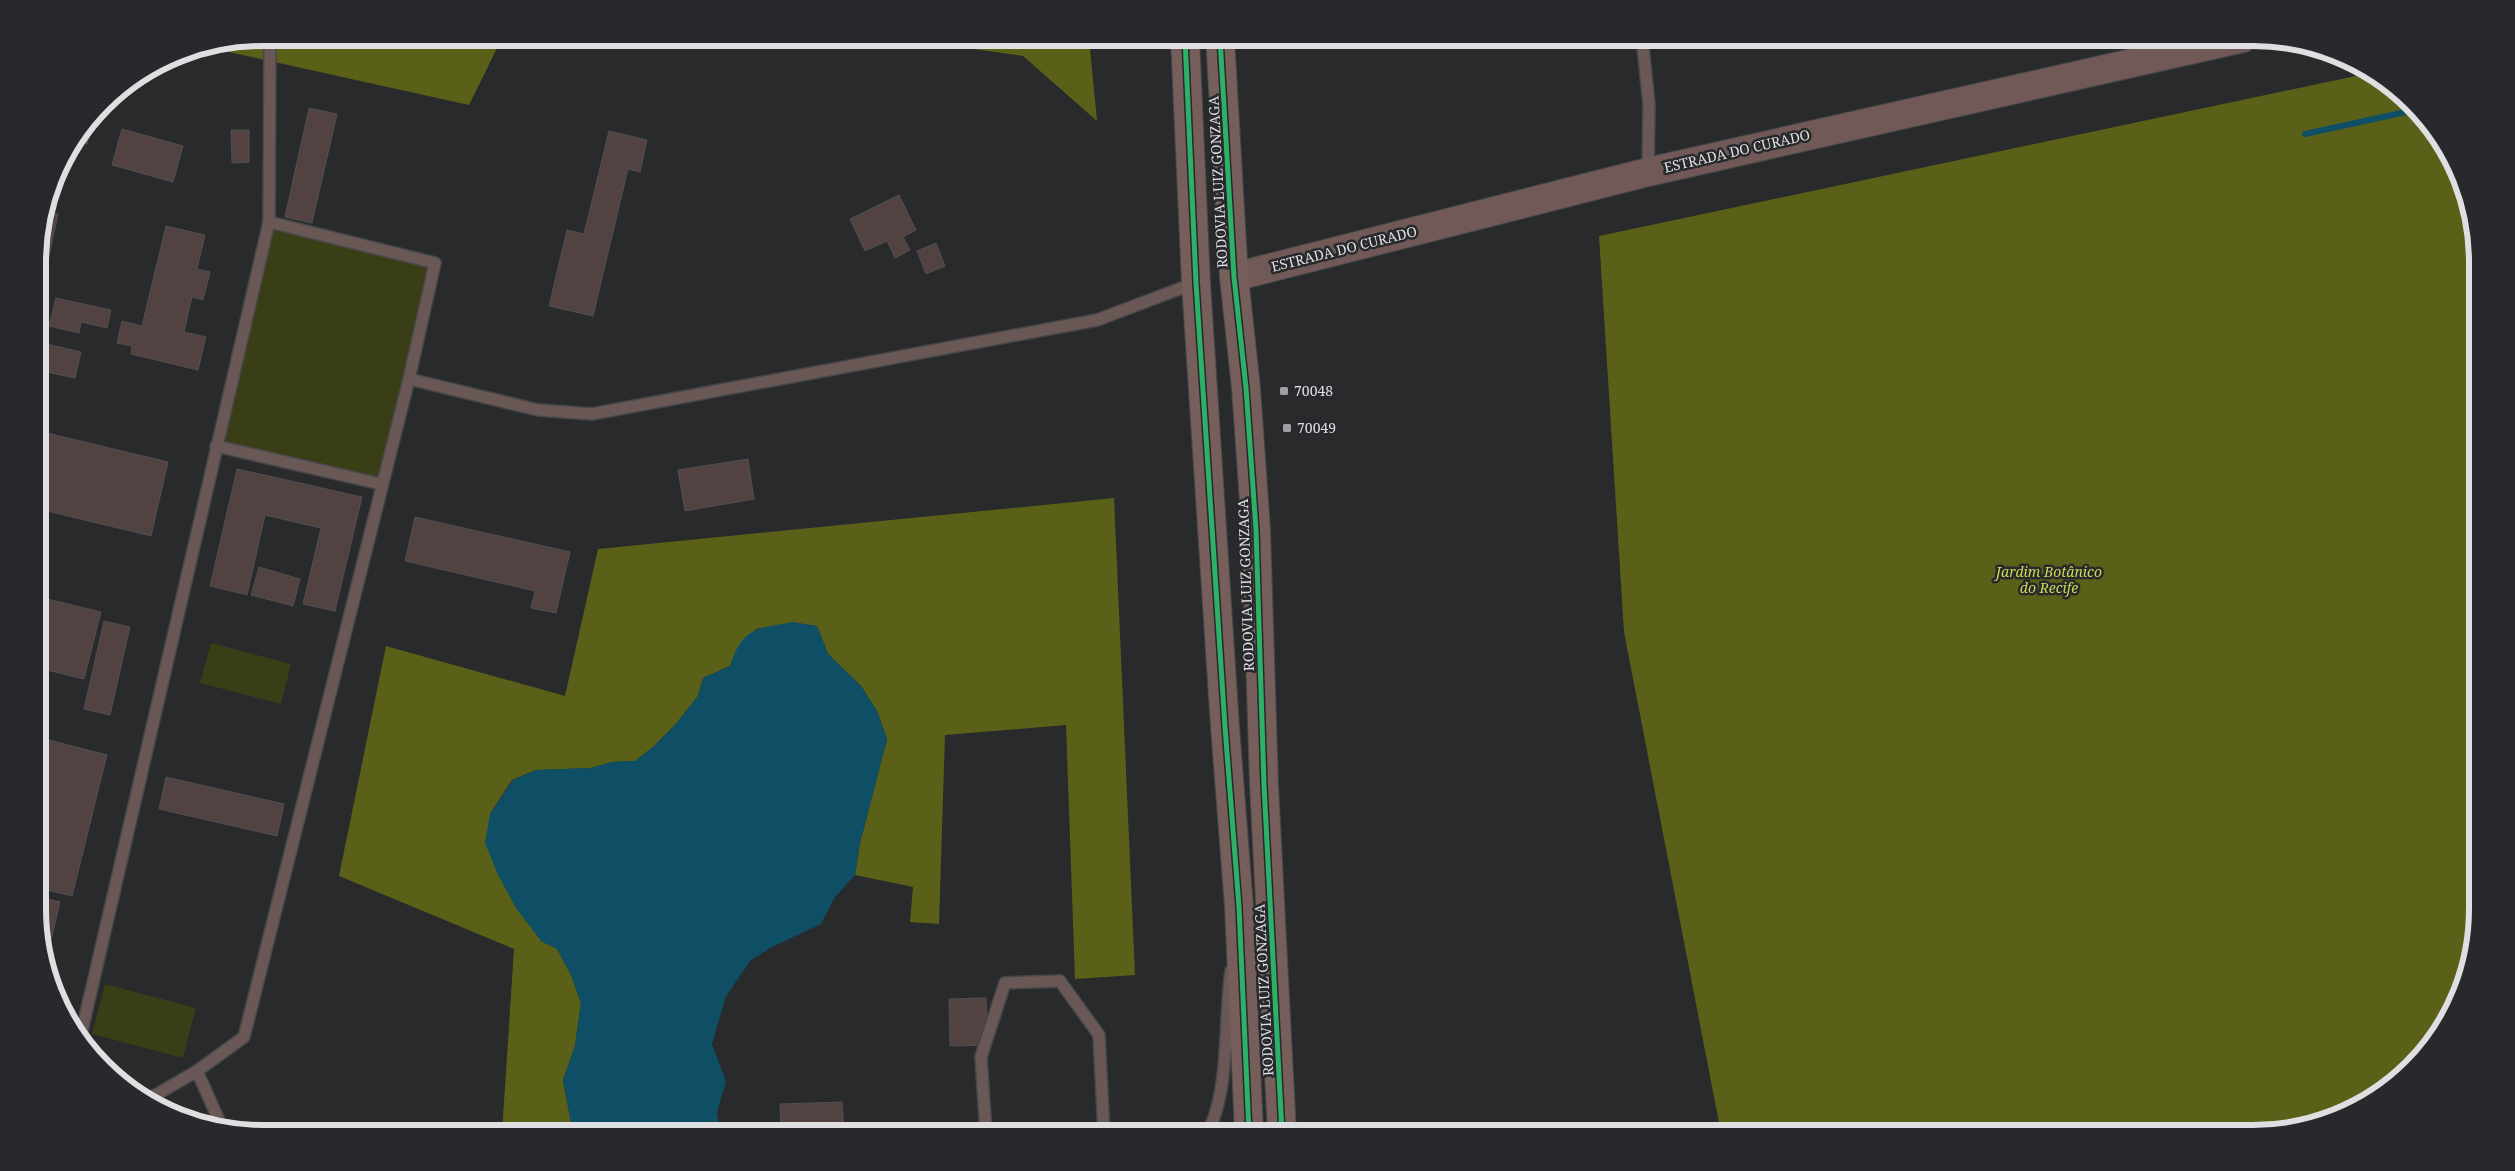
<svg xmlns="http://www.w3.org/2000/svg" width="2515" height="1171" viewBox="0 0 2515 1171" font-family="'Noto Serif',serif">
  <rect width="100%" height="100%" fill="#292a2b"/>
  <g fill="#3a3e16">
    <polygon points="269,222 435,263 381,484 216,446"/>
    <polygon points="211,643 291,664 281,704 200,683"/>
    <polygon points="105,984 196,1008 183,1058 92,1034"/>
  </g>
  <g fill="#5b6019">
    <polygon points="262,38 502,38 469,105 211,48"/>
    <polygon points="896,38 1089,38 1097,121 1023,56"/>
    <path d="M 2370,73 C 2408,95 2444,136 2461,177 C 2468,194 2471,215 2476,233 L 2477,909 L 2460,995 L 2422,1057 L 2378,1096 L 2325,1121 L 2267,1133 L 1721,1133 L 1624,632 L 1599,236 Z"/>
    <polygon points="1114,498 1135,975 1075,979 1066,725 945,735 939,924 910,922 913,887 855,875 860,843 887,739 877,711 861,686 828,654 817,626 793,623 756,629 730,666 703,678 698,696 675,725 653,747 635,761 612,762 591,768 536,770 512,780 490,814 541,941 557,949 571,975 581,1003 575,1046 563,1080 573,1133 502,1133 514,949 339,876 386,646 565,696 598,549"/>
  </g>
  <path fill="#0e4f66" d="M 793,622 L 817,626 L 828,654 L 861,686 L 877,711 L 887,739 L 860,843 L 855,875 L 835,897 L 821,924 L 772,947 L 751,960 L 726,996 L 712,1044 L 726,1082 L 717,1112 L 720,1133 L 573,1133 L 563,1080 L 575,1046 L 581,1003 L 571,975 L 557,949 L 541,941 L 516,908 L 498,875 L 485,843 L 490,814 L 513,780 L 536,770 L 591,768 L 612,762 L 635,761 L 653,747 L 675,725 L 698,696 L 703,678 L 730,666 C 743,627 756,629 793,622 Z"/>
  <g fill="none" stroke-linecap="round" stroke-linejoin="round">
    <polyline stroke="#0e4f66" stroke-width="6" points="2305,134 2415,110"/>
  </g>
  <g fill="#524242" stroke="#515051">
    <polygon points="309,108 337,114 312,223 285,217"/>
    <polygon points="93,120 87,144 77,141"/>
    <polygon points="122,129 183,146 173,182 112,165"/>
    <polygon points="231,130 249,130 249,162 232,163"/>
    <polygon points="609,131 647,140 640,172 628,169 593,316 549,306 567,230 584,234"/>
    <polygon points="899,195 916,230 903,237 910,250 895,258 887,241 865,251 850,219"/>
    <polygon points="47,212 58,214 46,270 38,268 38,247"/>
    <polygon points="166,226 205,235 197,269 210,272 203,300 192,297 184,332 206,337 198,370 131,354 132,346 117,343 122,321 142,326"/>
    <polygon points="936,243 945,266 926,274 917,251"/>
    <polygon points="56,298 111,310 107,328 81,322 79,333 49,326"/>
    <polygon points="42,343 81,352 75,378 38,370"/>
    <polygon points="47,433 168,462 151,536 39,509 38,468"/>
    <polygon points="748,459 754,499 685,511 678,470"/>
    <polygon points="237,469 362,497 335,611 303,604 321,528 265,515 247,595 210,586"/>
    <polygon points="415,517 570,552 556,613 531,608 535,591 405,561"/>
    <polygon points="259,567 300,579 293,606 251,595"/>
    <polygon points="39,597 101,612 84,679 39,668"/>
    <polygon points="104,621 130,627 110,715 84,709"/>
    <polygon points="49,740 107,755 72,896 39,888 39,779"/>
    <polygon points="166,777 284,804 277,836 159,809"/>
    <polygon points="39,897 60,902 46,961 39,939"/>
    <polygon points="986,998 988,1045 950,1046 949,999"/>
    <polygon points="842,1102 844,1133 781,1133 780,1104"/>
  </g>
  <g fill="none" stroke-linecap="round" stroke-linejoin="round">
    <g stroke="#464748" stroke-width="14">
      <g id="service">
        <polyline points="1642,38 1649,104 1648,172"/>
        <polyline points="269,222 270,38"/>
        <polyline points="409,379 538,410 592,414 1097,320 1195,283"/>
        <polyline points="216,446 381,484"/>
        <polyline points="80,1039 269,222 435,263 409,379 244,1037 197,1071 147,1100"/>
        <polyline points="197,1071 221,1125"/>
        <polyline points="986,1133 981,1057 1005,983 1060,981 1099,1035 1104,1133"/>
        <path d="M 1207,1133 C 1230,1093 1224,1018 1231,971"/>
      </g>
    </g>
    <g stroke="#464748" stroke-width="30">
      <polyline id="secondary" points="1234,277 1648,172 2243,38"/>
    </g>
    <g stroke="#464748" stroke-width="30">
      <g id="trunk">
        <polyline points="1185,38 1196,283 1225,727 1239,907 1249,1133"/>
        <polyline points="1220,38 1234,277 1246,388 1256,530 1264,785 1282,1133"/>
      </g>
    </g>
    <use href="#service" stroke="#695856" stroke-width="11"/>
    <use href="#secondary" stroke="#705956" stroke-width="28"/>
    <use href="#trunk" stroke="#765e5a" stroke-width="28"/>
    <g stroke="#28292c" stroke-width="8">
      <g id="cycleway">
        <polyline points="1185,38 1196,283 1225,727 1239,907 1249,1133"/>
        <polyline points="1220,38 1234,277 1246,388 1256,530 1264,785 1282,1133"/>
      </g>
    </g>
    <use href="#cycleway" stroke="#2db169" stroke-width="5"/>
  </g>
  <g fill="#9fa0a1" stroke="#28292c" stroke-width="2">
    <rect x="1279" y="386" width="10" height="10" rx="2.5"/>
    <rect x="1282" y="423" width="10" height="10" rx="2.5"/>
  </g>
  <g text-anchor="middle" stroke-width="5" stroke-linejoin="round" paint-order="stroke">
    <g font-size="14" fill="#dfdfe1" stroke="#28292c">
      <text transform="translate(1737 151) rotate(-13)" y="5">ESTRADA DO CURADO</text>
      <text transform="translate(1218 182) rotate(-93)" y="5">RODOVIA LUIZ GONZAGA</text>
      <text transform="translate(1344 249) rotate(-14)" y="5">ESTRADA DO CURADO</text>
      <text transform="translate(1246 585) rotate(-92)" y="5">RODOVIA LUIZ GONZAGA</text>
      <text transform="translate(1264 990) rotate(-93)" y="5">RODOVIA LUIZ GONZAGA</text>
    </g>
    <g font-size="14" fill="#dfdfe1" stroke="#28292c" text-anchor="start">
      <text x="1294" y="396">70048</text>
      <text x="1297" y="433">70049</text>
    </g>
    <g font-size="14" font-style="italic" fill="#cdd950" stroke="#28292c">
      <text x="2049" y="577">Jardim Botânico<tspan x="2049" dy="16">do Recife</tspan></text>
    </g>
  </g>
  <path d="M0 0H2515V1171H0ZM262 46H2253A216 216 0 0 1 2469 262V909A216 216 0 0 1 2253 1125H262A216 216 0 0 1 46 909V262A216 216 0 0 1 262 46Z" fill="#28292c" fill-rule="evenodd"/>
  <path fill="none" stroke="#dfdfe1" stroke-width="6" d="M262 46H2253A216 216 0 0 1 2469 262V909A216 216 0 0 1 2253 1125H262A216 216 0 0 1 46 909V262A216 216 0 0 1 262 46Z"/>
</svg>
